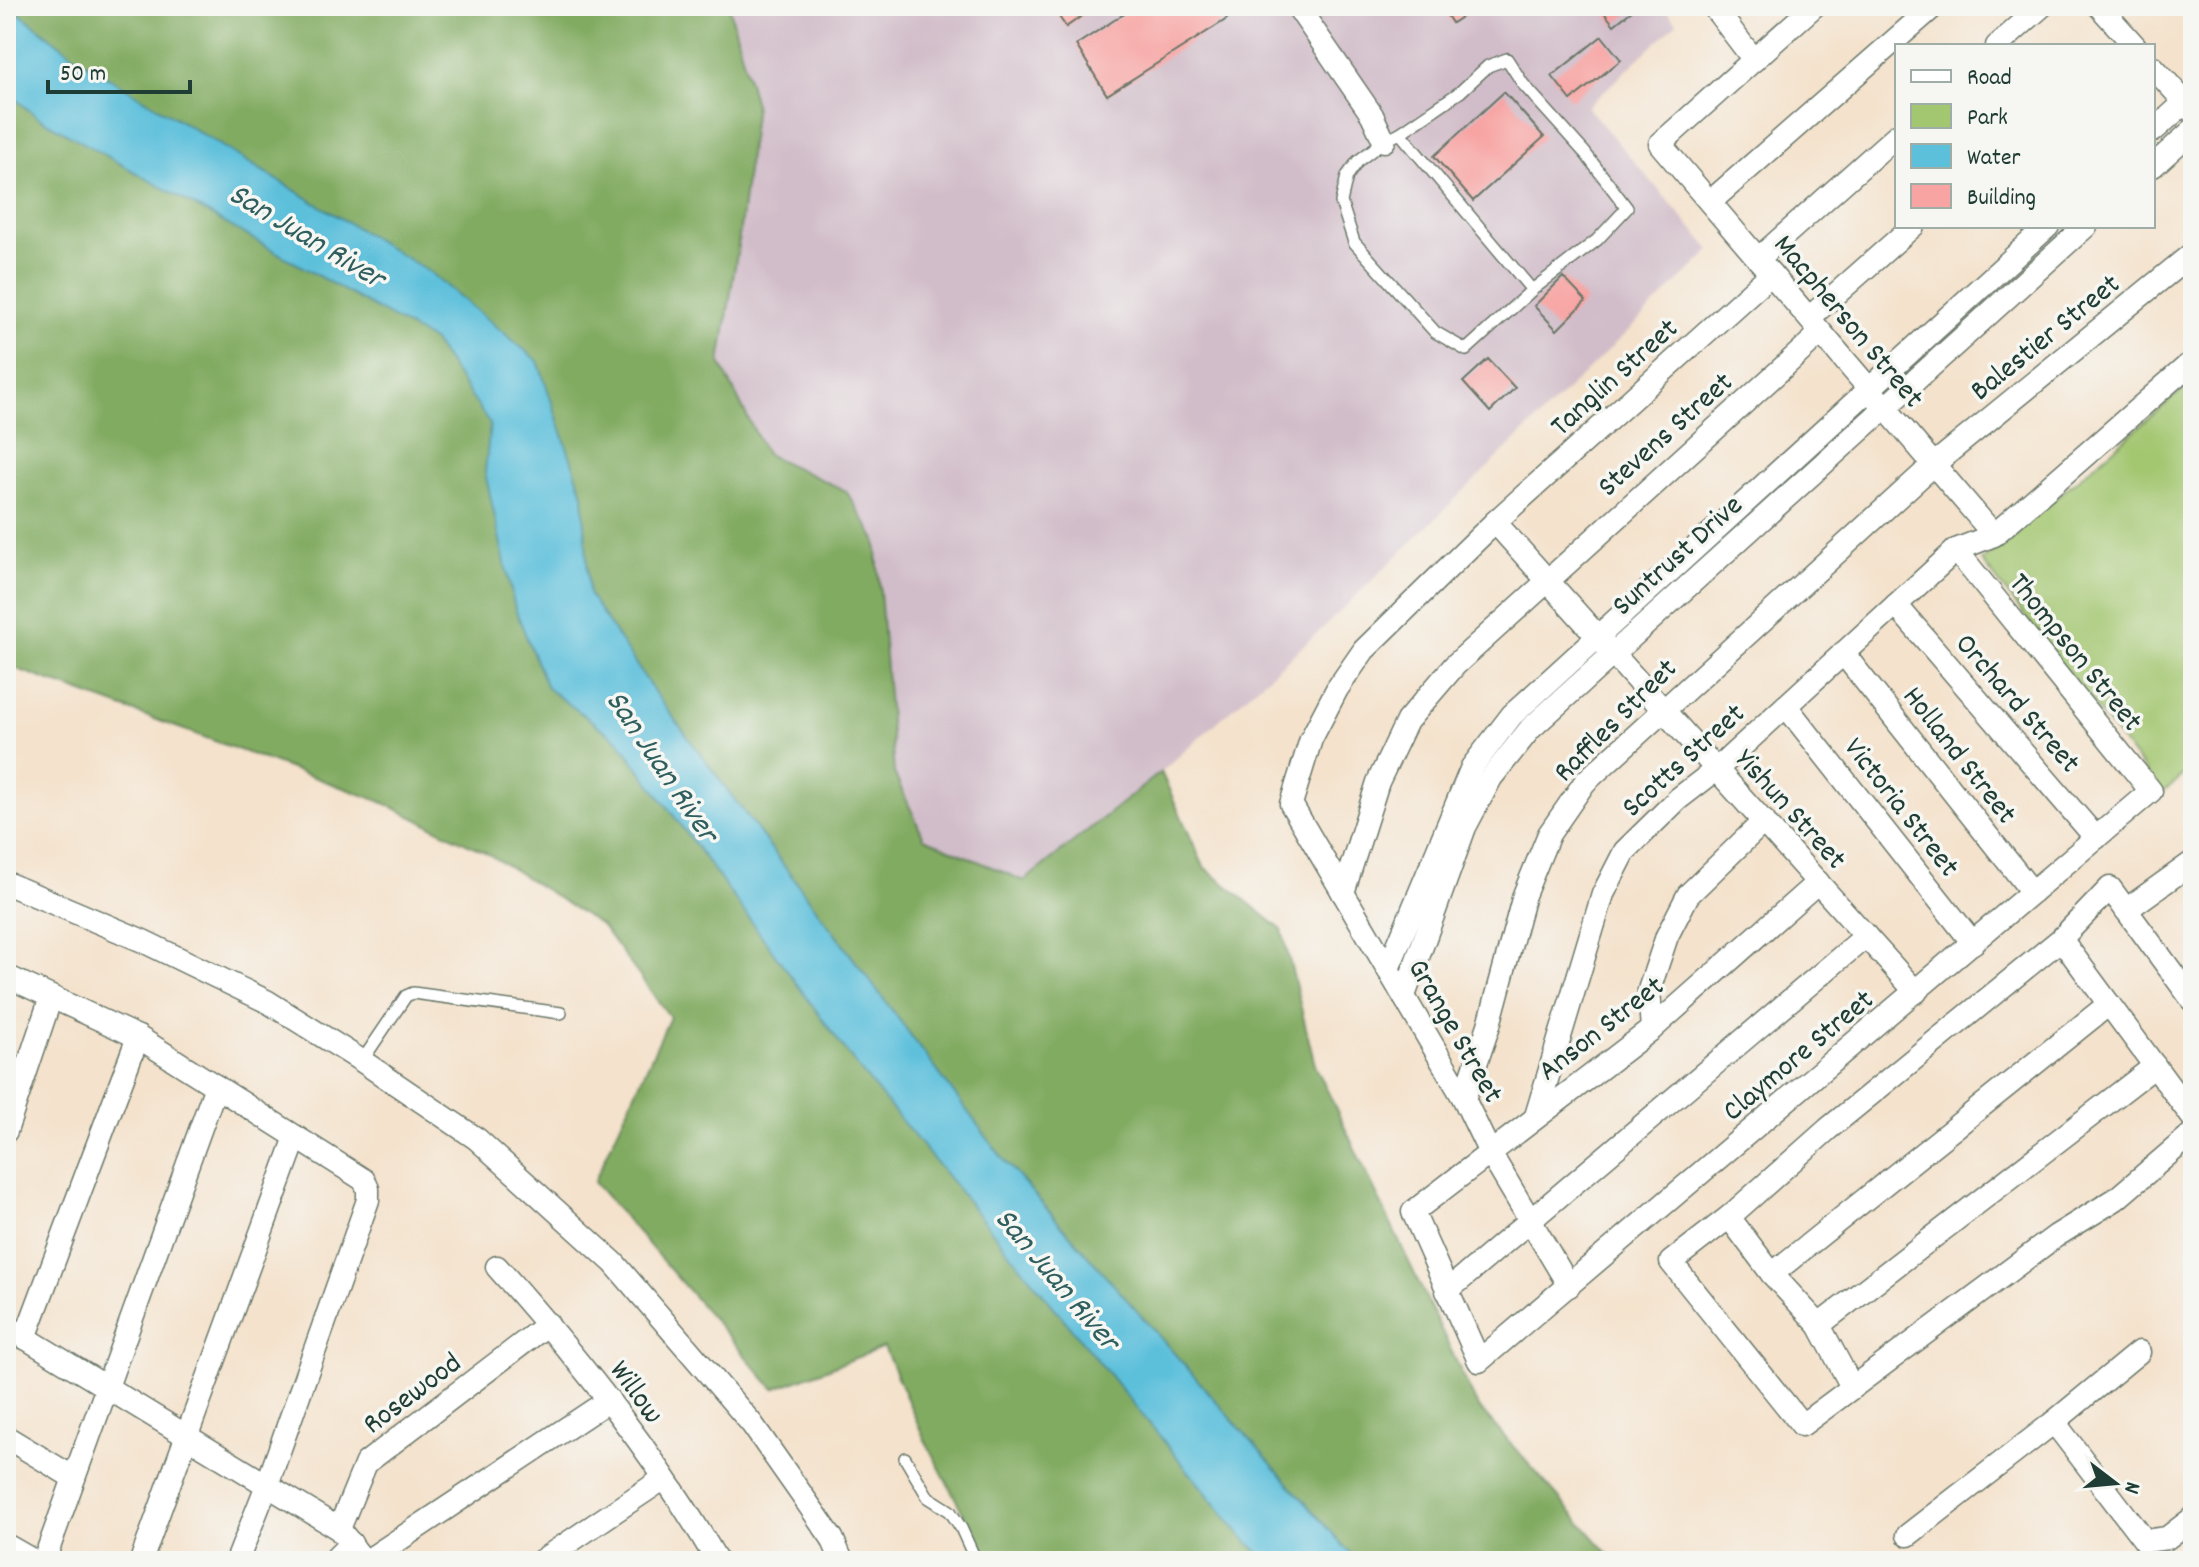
<svg xmlns="http://www.w3.org/2000/svg" width="2199" height="1567" viewBox="0 0 2199 1567" font-family="Dekko,sans-serif">
  <rect width="100%" height="100%" fill="#f6f6f2"/>
  <filter id="ink" filterUnits="userSpaceOnUse"><feTurbulence type="fractalNoise" baseFrequency=".0125" numOctaves="2"/><feDisplacementMap in="SourceGraphic" scale="16" xChannelSelector="R" yChannelSelector="G"/><feConvolveMatrix kernelMatrix="1 2 1 2 8 2 1 2 1" color-interpolation-filters="sRGB"/></filter>
  <filter id="wash" filterUnits="userSpaceOnUse"><feTurbulence type="fractalNoise" baseFrequency=".006" numOctaves="4" result="noise"/><feDisplacementMap in="SourceGraphic" scale="32" xChannelSelector="R" yChannelSelector="G"/><feGaussianBlur stdDeviation="1.8" result="paint"/><feColorMatrix in="noise" values="0 0 0 0 0 0 0 0 0 0 0 0 0 0 0 0 0 1.4 0 .05"/><feComposite in="paint" operator="in"/></filter>
  <g filter="url(#wash)">
    <rect width="100%" height="100%" fill="#f4e2cc"/>
    <polygon fill="#d1bdc9" points="6,6 1662,6 1677,23 1587,107 1711,250 1322,629 1161,772 970,949"/>
    <polygon fill="#a3c670" stroke="#618252" stroke-width="2" points="2193,381 2193,766 2162,793 1982,561"/>
    <polygon fill="#82ab62" stroke="#50744b" stroke-width="2" points="6,6 729,6 755,105 737,253 720,363 766,454 846,491 876,540 894,773 924,838 1024,881 1161,772 1204,867 1282,930 1315,1065 1478,1407 1615,1561 988,1561 925,1440 884,1347 774,1389 594,1182 670,1017 602,926 487,853 382,802 6,665"/>
    <polygon fill="#5dc0db" stroke="#3e7e88" stroke-width="2" points="6,6 10,6 80,60 431,273 538,361 583,494 589,594 655,693 1004,1160 1357,1561 1267,1561 1239,1533 859,1069 619,741 547,688 515,609 485,472 490,424 433,341 36,116 6,91"/>
    <g id="blocks">
      <g fill="#f7a4a3">
        <polygon points="1052,6 1096,6 1066,27"/>
        <polygon points="1136,6 1218,6 1227,19 1107,95 1076,45"/>
        <polygon points="1441,6 1478,6 1452,23"/>
        <polygon points="1599,6 1638,6 1614,25"/>
        <polygon points="1602,36 1621,60 1571,100 1552,76"/>
        <polygon points="1504,92 1544,137 1473,201 1434,156"/>
        <polygon points="1563,277 1586,301 1557,330 1534,306"/>
        <polygon points="1488,359 1515,388 1490,412 1463,382"/>
      </g>
    </g>
  </g>
  <g filter="url(#ink)">
    <use href="#blocks" fill-opacity="0" stroke="#6a7769" stroke-width="2"/>
    <g fill="none" stroke-linecap="round" stroke-linejoin="round">
      <g stroke="#6a7769" stroke-width="14">
        <g id="service">
          <polygon points="1507,59 1523,84 1585,153 1627,208 1597,240 1532,290 1466,350 1435,332 1354,242 1341,202 1347,176 1358,161 1384,141 1400,133 1460,92 1488,66"/>
          <polyline points="1400,133 1532,290"/>
          <polyline points="362,1061 406,996 413,993 561,1013"/>
          <polyline points="905,1458 928,1497 950,1511 961,1528 976,1561"/>
        </g>
      </g>
      <g stroke="#6a7769" stroke-width="25">
        <g id="minor">
          <polyline points="1297,6 1372,115 1384,141"/>
          <polyline points="1713,6 1754,60"/>
          <polyline points="1814,6 1660,144 1994,535"/>
          <polyline points="2099,6 2135,46"/>
          <polyline points="1997,46 2042,6"/>
          <polyline points="2153,67 2193,111"/>
          <polyline points="2153,131 2193,95"/>
          <polyline points="2153,166 2193,130"/>
          <polyline points="1710,202 1934,6"/>
          <polyline points="1758,259 1897,135"/>
          <polyline points="1809,318 1913,226"/>
          <polyline points="1495,522 1916,992"/>
          <polyline points="1896,605 2096,838"/>
          <polyline points="1843,653 2032,892"/>
          <polyline points="1786,706 1973,943"/>
          <polyline points="1818,882 1652,1029 1413,1212 1479,1361 2151,791 1956,550"/>
          <polyline points="6,883 143,941 268,1002 362,1061 477,1139 614,1263 752,1424 832,1538 842,1561"/>
          <polyline points="1343,893 1378,782 1407,721 1455,665 1821,333"/>
          <polyline points="2126,910 2193,862"/>
          <polyline points="2061,939 2193,1118"/>
          <polyline points="1388,969 1472,767 1512,715 2048,226"/>
          <polyline points="6,976 138,1037 364,1180 368,1189 368,1200 267,1485 237,1561"/>
          <polyline points="1404,996 1465,827 1491,778 1530,729 2086,226"/>
          <polyline points="1652,1029 1649,990 1667,936 1688,895 1764,821"/>
          <polyline points="1464,1099 1489,1025 1524,895 1549,834 1585,782 1933,465 2193,253"/>
          <polyline points="1536,1116 1603,894 1625,851 1678,799 1717,769 1956,550 1994,535 2193,361"/>
          <polyline points="6,1131 51,997"/>
          <polyline points="1729,1217 1671,1262 1802,1425 2056,1236 2116,1199 2193,1133"/>
          <path d="M 497,1267 C 578,1358 656,1455 717,1561"/>
          <polyline points="1772,1274 2109,1004"/>
          <polyline points="1569,1286 1489,1151 1464,1099 1291,804 1311,739 1337,689 1364,650 1495,522 1771,274"/>
          <polyline points="1447,1291 1866,936"/>
          <polyline points="1819,1325 2155,1066"/>
          <polyline points="6,1326 339,1529 364,1561"/>
          <polyline points="25,1338 138,1037"/>
          <polyline points="2139,1352 2054,1422 2145,1541 2167,1538 2193,1518"/>
          <polyline points="1852,1387 1819,1325 1772,1274 1729,1217 1828,1129 2061,939 2110,888 2193,1001"/>
          <polyline points="6,1437 74,1478"/>
          <polyline points="339,1529 366,1463 548,1324"/>
          <polyline points="1908,1535 2054,1422"/>
          <polyline points="6,1545 34,1561"/>
          <polyline points="44,1561 216,1086"/>
          <polyline points="141,1561 296,1137"/>
          <polyline points="333,1561 351,1543"/>
          <polyline points="367,1561 609,1400"/>
          <polyline points="541,1561 663,1479"/>
        </g>
      </g>
      <use href="#service" stroke="#fff" stroke-width="11"/>
      <use href="#minor" stroke="#fff" stroke-width="22"/>
    </g>
  </g>
  <g text-anchor="middle" stroke-width="7" stroke-linejoin="round" paint-order="stroke">
    <g font-size="30" fill="#1f3d34" stroke="#f6f6f2">
      <text transform="translate(1850 320) rotate(50)" y="10">Macpherson Street</text>
      <text transform="translate(2044 336) rotate(-39)" y="10">Balestier Street</text>
      <text transform="translate(1613 376) rotate(-42)" y="10">Tanglin Street</text>
      <text transform="translate(1664 433) rotate(-42)" y="10">Stevens Street</text>
      <text transform="translate(1676 554) rotate(-42)" y="10">Suntrust Drive</text>
      <text transform="translate(2077 651) rotate(51)" y="10">Thompson Street</text>
      <text transform="translate(2019 702) rotate(49)" y="10">Orchard Street</text>
      <text transform="translate(1614 719) rotate(-45)" y="10">Raffles Street</text>
      <text transform="translate(1961 754) rotate(52)" y="10">Holland Street</text>
      <text transform="translate(1682 759) rotate(-42)" y="10">Scotts Street</text>
      <text transform="translate(1903 806) rotate(52)" y="10">Victoria Street</text>
      <text transform="translate(1792 808) rotate(48)" y="10">Yishun Street</text>
      <text transform="translate(1600 1027) rotate(-38)" y="10">Anson Street</text>
      <text transform="translate(1457 1030) rotate(60)" y="10">Grange Street</text>
      <text transform="translate(1797 1054) rotate(-40)" y="10">Claymore Street</text>
      <text transform="translate(638 1391) rotate(54)" y="10">Willow</text>
      <text transform="translate(411 1392) rotate(-37)" y="10">Rosewood</text>
    </g>
    <g font-size="32" font-style="italic" fill="#2e5e5e" stroke="#f6f6f2">
      <text transform="translate(308 234) rotate(31)" y="11">San Juan River</text>
      <text transform="translate(664 765) rotate(56)" y="11">San Juan River</text>
      <text transform="translate(1059 1278) rotate(50)" y="11">San Juan River</text>
    </g>
  </g>
  <rect width="2199" height="1567" fill="none" stroke="#f6f6f2" stroke-width="32"/>
  <rect x="1895" y="44" width="260" height="184" fill="#f6f6f2" stroke="#a0aca6" stroke-width="2"/>
  <rect x="1911" y="70" width="40" height="12" fill="#ffffff" stroke="#a0aca6" stroke-width="2"/>
  <text x="1967" y="84" font-size="24" fill="#1f3d34">Road</text>
  <rect x="1911" y="104" width="40" height="24" fill="#a3c670" stroke="#a0aca6" stroke-width="2"/>
  <text x="1967" y="124" font-size="24" fill="#1f3d34">Park</text>
  <rect x="1911" y="144" width="40" height="24" fill="#5dc0db" stroke="#a0aca6" stroke-width="2"/>
  <text x="1967" y="164" font-size="24" fill="#1f3d34">Water</text>
  <rect x="1911" y="184" width="40" height="24" fill="#f7a4a3" stroke="#a0aca6" stroke-width="2"/>
  <text x="1967" y="204" font-size="24" fill="#1f3d34">Building</text>
  <g transform="translate(2115 1483) rotate(106)" stroke="#f6f6f2" stroke-width="6" paint-order="stroke">
  <path d="M0-6L14 30L0 20L-14 30Z" fill="#1f3d34"/>
  <text y="-12" font-size="22" font-weight="bold" text-anchor="middle" fill="#1f3d34">N</text>
  </g>
  <path d="M48 80v12h142v-12" fill="none" stroke="#1f3d34" stroke-width="4"/>
  <text x="60" y="80" font-size="24" fill="#1f3d34" stroke="#f6f6f2" stroke-width="6" paint-order="stroke">50 m</text>
</svg>
